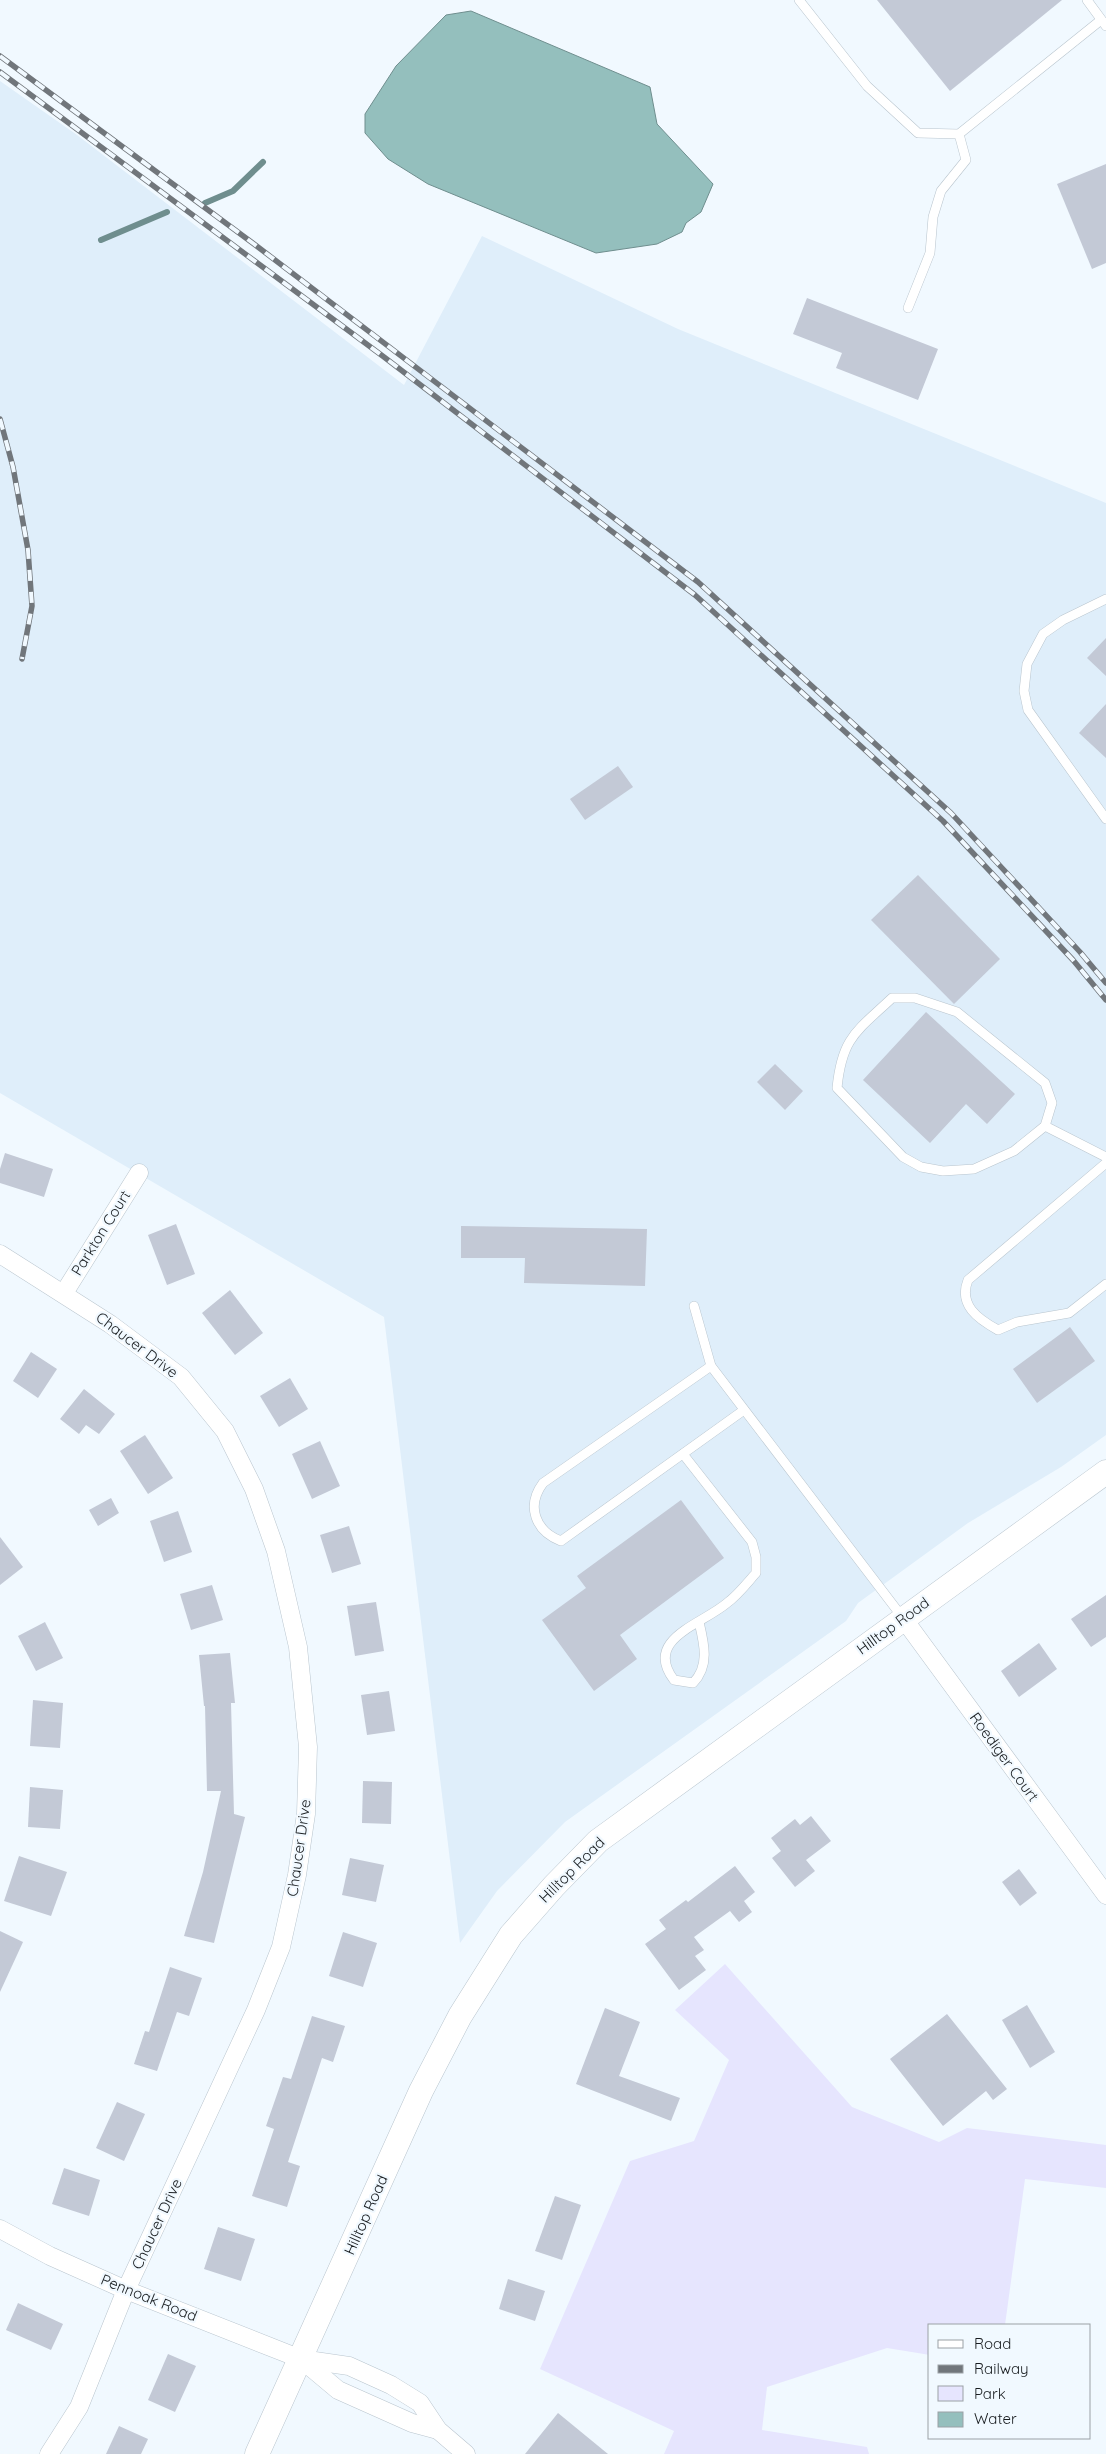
<svg xmlns="http://www.w3.org/2000/svg" width="1106" height="2454" viewBox="0 0 1106 2454" font-family="Quicksand,sans-serif">
  <rect width="100%" height="100%" fill="#f1f9ff"/>
  <polygon fill="#dfeefa" points="0,81 77,135 404,385 482,236 678,329 1106,503 1106,1435 1061,1467 968,1523 858,1603 846,1621 565,1822 497,1891 460,1943 384,1317 0,1093"/>
  <polygon fill="#e6e5fe" points="725,1964 852,2107 939,2142 967,2128 1106,2145 1106,2188 1025,2179 1005,2325 930,2325 930,2355 887,2348 767,2387 762,2430 867,2447 869,2454 664,2454 674,2431 540,2369 630,2161 694,2141 729,2060 675,2010"/>
  <polygon fill="#94bfbd" stroke="#6f8e8e" points="471,11 650,87 657,124 713,184 701,212 686,223 682,232 657,244 596,253 428,184 388,159 365,133 365,114 396,66 446,15"/>
  <g fill="none" stroke-linecap="round" stroke-linejoin="round">
    <g stroke="#6f8e8e" stroke-width="6">
      <polyline points="205,203 233,191 263,162"/>
      <polyline points="101,240 167,212"/>
    </g>
  </g>
  <g fill="#c3c9d6">
    <polygon points="877,0 1062,0 950,91"/>
    <polygon points="1106,164 1106,263 1092,269 1057,184"/>
    <polygon points="807,298 938,349 918,400 836,368 842,353 793,334"/>
    <polygon points="1106,638 1106,676 1087,658"/>
    <polygon points="1106,704 1106,758 1079,733"/>
    <polygon points="618,766 633,787 585,820 570,799"/>
    <polygon points="918,875 1000,959 954,1004 871,920"/>
    <polygon points="926,1012 1015,1094 987,1124 966,1104 930,1143 863,1080"/>
    <polygon points="775,1064 803,1091 785,1110 757,1082"/>
    <polygon points="5,1153 53,1169 44,1197 0,1183 0,1169"/>
    <polygon points="176,1224 195,1274 167,1285 148,1235"/>
    <polygon points="461,1226 647,1229 645,1286 524,1283 525,1258 461,1258"/>
    <polygon points="230,1290 263,1333 235,1355 202,1313"/>
    <polygon points="1070,1327 1095,1361 1037,1403 1013,1369"/>
    <polygon points="31,1352 57,1369 38,1398 13,1381"/>
    <polygon points="290,1378 308,1409 279,1427 260,1396"/>
    <polygon points="84,1389 115,1414 99,1434 86,1425 79,1434 60,1419"/>
    <polygon points="145,1435 173,1478 148,1494 120,1451"/>
    <polygon points="320,1441 340,1486 312,1499 292,1454"/>
    <polygon points="111,1498 119,1513 98,1526 89,1510"/>
    <polygon points="681,1500 724,1558 620,1635 637,1659 594,1691 542,1620 586,1588 577,1576"/>
    <polygon points="178,1511 192,1552 164,1562 150,1521"/>
    <polygon points="349,1526 361,1564 332,1573 320,1535"/>
    <polygon points="0,1537 23,1567 0,1585"/>
    <polygon points="212,1585 223,1620 191,1630 180,1594"/>
    <polygon points="1106,1595 1106,1637 1091,1647 1071,1619"/>
    <polygon points="376,1602 384,1651 355,1656 347,1606"/>
    <polygon points="45,1622 63,1658 36,1671 18,1636"/>
    <polygon points="1039,1643 1057,1669 1019,1697 1001,1671"/>
    <polygon points="230,1653 235,1703 231,1703 234,1814 245,1817 214,1943 184,1936 203,1872 221,1791 207,1791 205,1706 204,1706 199,1655"/>
    <polygon points="389,1691 395,1731 367,1735 361,1695"/>
    <polygon points="33,1700 63,1703 60,1748 30,1746"/>
    <polygon points="363,1781 392,1782 391,1824 362,1823"/>
    <polygon points="30,1787 63,1790 60,1829 28,1827"/>
    <polygon points="811,1816 831,1841 806,1860 815,1871 795,1887 772,1858 781,1851 771,1838 795,1819 800,1825"/>
    <polygon points="19,1856 67,1872 51,1916 4,1901"/>
    <polygon points="350,1858 384,1865 376,1902 342,1895"/>
    <polygon points="735,1866 755,1892 744,1901 752,1912 739,1922 730,1911 694,1937 704,1950 695,1956 706,1970 679,1990 645,1944 666,1929 659,1920 686,1900 688,1902"/>
    <polygon points="1019,1869 1037,1893 1020,1906 1002,1882"/>
    <polygon points="0,1931 23,1942 0,1992"/>
    <polygon points="343,1932 377,1943 363,1987 329,1976"/>
    <polygon points="170,1967 202,1978 189,2016 177,2012 157,2071 134,2064 145,2031 149,2032"/>
    <polygon points="1027,2005 1055,2052 1030,2068 1002,2020"/>
    <polygon points="605,2008 640,2022 619,2076 680,2098 671,2121 576,2084"/>
    <polygon points="947,2014 1007,2089 993,2100 986,2091 943,2126 890,2059"/>
    <polygon points="312,2016 345,2026 333,2062 322,2058 288,2162 300,2166 287,2207 252,2196 274,2129 266,2126 283,2077 291,2079"/>
    <polygon points="117,2102 145,2114 124,2161 96,2148"/>
    <polygon points="64,2168 100,2180 89,2216 52,2204"/>
    <polygon points="555,2196 581,2205 562,2260 535,2251"/>
    <polygon points="218,2227 255,2239 241,2281 204,2269"/>
    <polygon points="508,2279 545,2291 535,2321 499,2309"/>
    <polygon points="18,2303 63,2324 51,2350 6,2330"/>
    <polygon points="168,2354 196,2366 175,2412 148,2400"/>
    <polygon points="558,2413 608,2454 525,2454"/>
    <polygon points="119,2426 148,2439 141,2454 106,2454"/>
  </g>
  <g fill="none" stroke-linecap="round" stroke-linejoin="round">
    <g stroke="#b9c5ce" stroke-width="10">
      <g id="service">
        <polyline points="799,0 867,86 918,133 959,134 1101,20"/>
        <polyline points="1087,0 1106,26"/>
        <polyline points="908,308 930,253 933,217 941,191 966,160 959,134"/>
        <polyline points="1106,599 1063,620 1043,634 1027,664 1024,691 1028,710 1106,819"/>
        <path d="M 892,998 L 915,998 L 957,1012 L 1045,1083 L 1052,1103 L 1045,1126 L 1014,1151 L 974,1169 L 943,1171 L 921,1167 L 903,1157 L 837,1088 C 842,1037 857,1031 892,998 Z"/>
        <polyline points="1045,1126 1106,1157"/>
        <path d="M 1106,1163 L 968,1280 C 958,1305 978,1319 998,1330 L 1017,1322 L 1069,1313 L 1106,1284"/>
        <polyline points="694,1306 711,1366 903,1618"/>
        <path d="M 711,1366 L 543,1483 C 526,1506 535,1531 561,1541 L 744,1410"/>
        <path d="M 683,1454 L 752,1542 L 756,1557 L 756,1573 C 747,1583 738,1595 727,1603 C 701,1625 643,1639 674,1680 L 693,1683 C 710,1666 704,1643 699,1622"/>
      </g>
    </g>
    <g stroke="#b9c5ce" stroke-width="19">
      <g id="minor">
        <polyline points="0,1254 110,1324 181,1377 225,1431 254,1489 276,1551 298,1647 308,1747 306,1814 297,1875 281,1947 256,2010 126,2290 79,2407 49,2454"/>
        <polyline points="64,1293 139,1173"/>
        <polyline points="903,1618 1106,1895"/>
        <polyline points="0,2229 50,2256 126,2290 301,2359 349,2366 391,2385 420,2403 438,2430 466,2454"/>
        <polyline points="301,2359 338,2390 412,2423 438,2430"/>
      </g>
    </g>
    <g stroke="#b9c5ce" stroke-width="25">
      <polyline id="secondary" points="257,2454 421,2091 460,2016 511,1935 554,1886 598,1841 1106,1472"/>
    </g>
    <use href="#service" stroke="#fff" stroke-width="9"/>
    <use href="#minor" stroke="#fff" stroke-width="18"/>
    <use href="#secondary" stroke="#fff" stroke-width="24"/>
    <g stroke="#71767b" stroke-width="5.5">
      <g id="rail">
        <polyline points="0,56 254,244 698,582 951,813 1080,952 1106,983"/>
        <polyline points="0,72 384,357 695,595 943,821 1073,960 1106,1000"/>
        <polyline points="0,419 13,467 28,550 32,606 22,659"/>
      </g>
    </g>
    <use href="#rail" stroke="#f1f9ff" stroke-width="4" stroke-dasharray="11" stroke-linecap="butt"/>
  </g>
  <g text-anchor="middle" stroke-width="4.5" stroke-linejoin="round" paint-order="stroke">
    <g font-size="15" fill="#191d20" stroke="#f1f9ff">
      <text transform="translate(101 1233) rotate(-58)" y="5">Parkton Court</text>
      <text transform="translate(137 1345) rotate(37)" y="5">Chaucer Drive</text>
      <text transform="translate(893 1626) rotate(-36)" y="5">Hilltop Road</text>
      <text transform="translate(1004 1757) rotate(54)" y="5">Roediger Court</text>
      <text transform="translate(299 1848) rotate(-82)" y="5">Chaucer Drive</text>
      <text transform="translate(572 1870) rotate(-45)" y="5">Hilltop Road</text>
      <text transform="translate(366 2215) rotate(-66)" y="5">Hilltop Road</text>
      <text transform="translate(157 2224) rotate(-65)" y="5">Chaucer Drive</text>
      <text transform="translate(149 2298) rotate(22)" y="5">Pennoak Road</text>
    </g>
  </g>
  <rect x="928" y="2324" width="162" height="115" fill="#f1f9ff" stroke="#9ba1a6"/>
  <rect x="938" y="2340" width="25" height="8" fill="#ffffff" stroke="#9ba1a6"/>
  <text x="974" y="2349" font-size="15" fill="#191d20">Road</text>
  <rect x="938" y="2365" width="25" height="8" fill="#71767b" stroke="#9ba1a6"/>
  <text x="974" y="2374" font-size="15" fill="#191d20">Railway</text>
  <rect x="938" y="2386" width="25" height="15" fill="#e6e5fe" stroke="#9ba1a6"/>
  <text x="974" y="2399" font-size="15" fill="#191d20">Park</text>
  <rect x="938" y="2412" width="25" height="15" fill="#94bfbd" stroke="#9ba1a6"/>
  <text x="974" y="2424" font-size="15" fill="#191d20">Water</text>
</svg>
